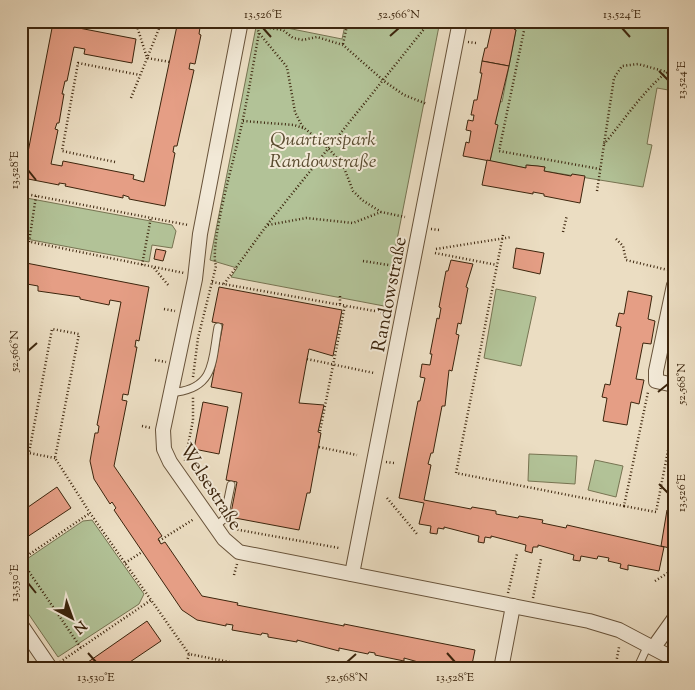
<svg xmlns="http://www.w3.org/2000/svg" width="695" height="690" viewBox="0 0 695 690" font-family="'Sorts Mill Goudy',serif">
  <rect width="100%" height="100%" fill="#ebddc2"/>
  <filter id="stains"><feTurbulence type="fractalNoise" baseFrequency=".004" numOctaves="4"/><feColorMatrix values="0 0 0 0 .2 0 0 0 0 .09 0 0 0 0 .02 0 0 0 .5 -.17"/></filter>
  <radialGradient id="worn" r=".72"><stop offset=".6" stop-color="#630" stop-opacity="0"/><stop offset="1" stop-color="#630" stop-opacity=".3"/></radialGradient>
  <g fill="#b2c297" stroke="#777452">
    <polygon points="346,21 440,21 384,306 231,277 237,268 210,260 257,22 342,39"/>
    <polygon points="515,21 674,21 674,91 657,88 647,144 652,145 643,187 544,171 545,167 527,165 526,168 490,161 497,125 495,124 500,101 502,102 516,30 514,29"/>
    <polygon points="21,197 172,225 176,231 172,248 152,245 149,262 21,238"/>
    <polygon points="496,289 536,297 521,366 484,358"/>
    <polygon points="529,454 577,456 575,484 528,481"/>
    <polygon points="595,460 623,466 616,497 588,490"/>
    <polygon points="92,520 144,594 139,604 58,657 21,603 21,563 83,521"/>
  </g>
  <g fill="#e59e85" stroke="#3c250d">
    <polygon points="178,21 201,21 199,34 201,35 195,64 190,63 189,69 194,70 177,146 174,146 173,152 175,153 165,206 129,199 129,197 123,195 123,198 65,186 66,184 59,183 59,185 23,178 53,23 136,39 132,63 84,54 85,49 74,47 67,81 65,81 62,94 64,94 59,123 57,123 55,129 58,130 51,164 62,166 63,161 134,175 133,179 144,182"/>
    <polygon points="493,21 515,21 514,29 516,30 509,66 482,61 485,48 487,48"/>
    <polygon points="482,61 509,66 495,124 498,125 490,161 463,156 466,142 469,143 471,131 466,130 468,120 473,121 474,115 471,115 474,100 477,100 482,73 480,73"/>
    <polygon points="487,160 526,168 526,165 538,166 545,167 544,171 571,176 572,174 585,176 580,203 544,196 544,194 533,192 533,194 482,185"/>
    <polygon points="516,248 544,253 540,274 513,268"/>
    <polygon points="156,249 166,251 163,261 154,259"/>
    <polygon points="451,260 473,264 466,287 468,288 461,324 458,323 456,334 459,335 452,371 449,370 445,406 442,406 433,453 431,453 428,464 431,465 424,500 471,509 472,507 496,511 496,514 518,518 519,516 543,520 542,523 566,528 567,525 664,547 659,571 628,565 628,570 620,568 621,564 608,561 609,558 598,556 597,559 581,556 580,561 573,560 574,555 538,545 538,547 533,547 532,553 525,551 526,545 491,536 491,538 485,537 484,543 478,542 479,536 444,527 444,529 438,528 437,534 430,533 431,526 419,524 424,503 399,498 418,401 420,401 425,378 420,377 422,364 430,365 432,354 430,354 437,318 439,319 441,308 439,307 446,271 448,271"/>
    <polygon points="21,262 149,287 139,341 136,340 135,347 137,347 128,395 123,394 122,400 127,401 114,466 162,536 158,539 161,544 165,542 202,596 238,603 237,605 344,626 344,624 475,650 471,669 443,669 404,658 404,661 375,655 375,653 369,652 368,654 339,648 339,651 297,640 297,642 268,637 268,634 262,633 261,635 232,630 233,625 226,624 226,626 197,620 182,610 114,510 116,508 112,502 110,504 94,479 90,461 95,433 98,433 99,426 97,425 121,302 110,300 109,305 80,299 80,297 38,291 38,286 27,284 21,316"/>
    <polygon points="219,287 342,310 333,356 309,349 307,359 299,403 324,405 318,432 321,433 310,493 307,493 299,530 235,518 231,513 237,482 226,480 242,393 211,387 223,324 212,322"/>
    <polygon points="628,291 652,296 648,319 655,321 651,344 643,343 636,379 644,380 639,404 631,402 627,425 603,421 607,398 602,397 605,384 610,385 621,327 616,326 619,313 624,314"/>
    <polygon points="203,402 228,407 219,454 194,449"/>
    <polygon points="674,478 674,549 661,546 667,510 671,510 673,500 670,499"/>
    <polygon points="57,487 71,508 21,541 21,512"/>
    <polygon points="147,621 161,641 121,668 118,664 112,669 78,669"/>
    <polygon points="551,664 576,669 550,669"/>
  </g>
  <g fill="none" stroke-linecap="round" stroke-linejoin="round">
    <g stroke="#68533a" stroke-width="9">
      <g id="lane">
        <path d="M 177,392 C 216,387 212,358 218,327"/>
        <polyline points="215,527 224,519 231,485"/>
        <polyline points="637,669 648,645"/>
      </g>
    </g>
    <g stroke="#68533a" stroke-width="16">
      <g id="street">
        <polyline points="241,21 200,234 195,279 163,430 164,449 170,462 224,539 239,552 589,621 619,630 674,659"/>
        <polyline points="674,285 656,371 656,381 674,385"/>
        <polyline points="352,574 460,21"/>
        <polyline points="21,625 51,669"/>
        <polyline points="654,647 674,619"/>
        <polyline points="501,669 513,606"/>
      </g>
    </g>
    <g stroke="#3c250d" stroke-width="2.5" stroke-dasharray="1 2.5" stroke-linecap="butt">
      <polyline points="128,21 136,23 147,58 170,62"/>
      <polyline points="417,21 441,26"/>
      <polyline points="526,21 499,151 600,169"/>
      <polyline points="256,26 283,30 293,38 303,40 317,37 343,45 384,81 404,95 427,104"/>
      <polyline points="257,27 259,33 287,67 295,112 302,126 329,149 343,165 353,191 362,200 381,212 405,217"/>
      <polyline points="468,42 476,43"/>
      <polyline points="343,44 348,21"/>
      <polyline points="131,98 162,21"/>
      <polyline points="243,121 294,125 303,128"/>
      <path d="M 604,144 C 619,127 654,75 674,69"/>
      <polyline points="115,162 62,151 78,63 140,75"/>
      <polyline points="597,191 614,78 622,66 638,64 674,74"/>
      <polyline points="21,193 188,225"/>
      <polyline points="268,225 306,218 353,223 381,212"/>
      <polyline points="431,229 440,230"/>
      <polyline points="563,232 567,215"/>
      <polyline points="503,235 456,473 624,506 648,392"/>
      <polyline points="616,239 623,246 626,260 672,271"/>
      <polyline points="21,240 184,273"/>
      <polyline points="29,242 36,196"/>
      <polyline points="436,249 512,237"/>
      <polyline points="435,253 497,265"/>
      <polyline points="363,261 395,266"/>
      <polyline points="142,265 151,217"/>
      <polyline points="154,268 169,286"/>
      <polyline points="212,282 386,313"/>
      <polyline points="224,284 267,225 428,24"/>
      <polyline points="340,296 340,304"/>
      <polyline points="164,309 175,311"/>
      <polyline points="307,359 374,373"/>
      <polyline points="155,360 166,362"/>
      <path d="M 193,377 L 198,338 L 216,266 C 209,244 235,156 241,128 C 248,97 253,65 259,33"/>
      <polyline points="142,426 151,428"/>
      <polyline points="320,431 345,305"/>
      <polyline points="319,447 357,455"/>
      <polyline points="55,458 29,453 52,329 79,334 55,458 90,513 189,654 265,669"/>
      <polyline points="185,461 193,420 193,397"/>
      <polyline points="386,462 394,463"/>
      <polyline points="387,498 417,534"/>
      <polyline points="624,506 656,512 674,420"/>
      <polyline points="234,529 339,548"/>
      <polyline points="159,541 194,519"/>
      <polyline points="21,560 81,648"/>
      <polyline points="21,560 90,513"/>
      <polyline points="125,563 142,552"/>
      <polyline points="234,575 237,564"/>
      <polyline points="655,581 674,569"/>
      <polyline points="508,593 517,554"/>
      <polyline points="533,598 541,559"/>
      <polyline points="60,662 151,600"/>
      <polyline points="579,666 591,669"/>
      <polyline points="185,669 189,654"/>
      <polyline points="615,669 619,647"/>
    </g>
    <use href="#lane" stroke="#f2e9d7" stroke-width="7"/>
    <use href="#street" stroke="#f2e9d7" stroke-width="14"/>
  </g>
  <path fill="none" stroke="#3c250d" stroke-width="2" d="M 263,28 L 271,37M 622,28 L 630,37M 390,36 L 399,28M 659,71 L 668,80M 28,170 L 36,180M 28,351 L 37,343M 658,392 L 668,384M 659,484 L 668,493M 28,583 L 36,593M 88,653 L 96,662M 447,653 L 455,662M 347,662 L 356,654"/>
  <g text-anchor="middle" stroke-width="4" stroke-linejoin="round" paint-order="stroke">
    <g font-size="19" font-style="italic" fill="#5a4c30" stroke="#f2e9d7">
      <text x="323" y="145">Quartierspark<tspan x="323" dy="22">Randowstraße</tspan></text>
    </g>
    <g font-size="19" fill="#3c250d" stroke="#f2e9d7">
      <text transform="translate(388 294) rotate(-79)" y="7">Randowstraße</text>
      <text transform="translate(212 486) rotate(57)" y="7">Welsestraße</text>
    </g>
  </g>
  <rect width="695" height="690" fill="none" stroke="#ebddc2" stroke-width="55"/>
  <g transform="translate(72 618) rotate(139)" stroke="#f2e9d7" stroke-width="4" paint-order="stroke">
  <path d="M0-4L9 19L0 12L-9 19Z" fill="#3c250d"/>
  <text y="-8" font-size="14" font-weight="bold" text-anchor="middle" fill="#3c250d">N</text>
  </g>
  <rect x="28" y="28" width="640" height="634" fill="none" stroke="#3c250d" stroke-width="2"/>
  <g font-size="12" text-anchor="middle" fill="#3c250d">
    <text x="263" y="18">13.526°E</text>
    <text x="399" y="18">52.566°N</text>
    <text x="622" y="18">13.524°E</text>
    <text transform="translate(681 80) rotate(-90)" y="4">13.524°E</text>
    <text transform="translate(14 170) rotate(-90)" y="4">13.528°E</text>
    <text transform="translate(14 351) rotate(-90)" y="4">52.566°N</text>
    <text transform="translate(681 384) rotate(-90)" y="4">52.568°N</text>
    <text transform="translate(681 493) rotate(-90)" y="4">13.526°E</text>
    <text transform="translate(14 583) rotate(-90)" y="4">13.530°E</text>
    <text x="96" y="681">13.530°E</text>
    <text x="347" y="681">52.568°N</text>
    <text x="455" y="681">13.528°E</text>
  </g>
  <rect width="100%" height="100%" filter="url(#stains)"/>
  <rect width="100%" height="100%" fill="url(#worn)"/>
</svg>
